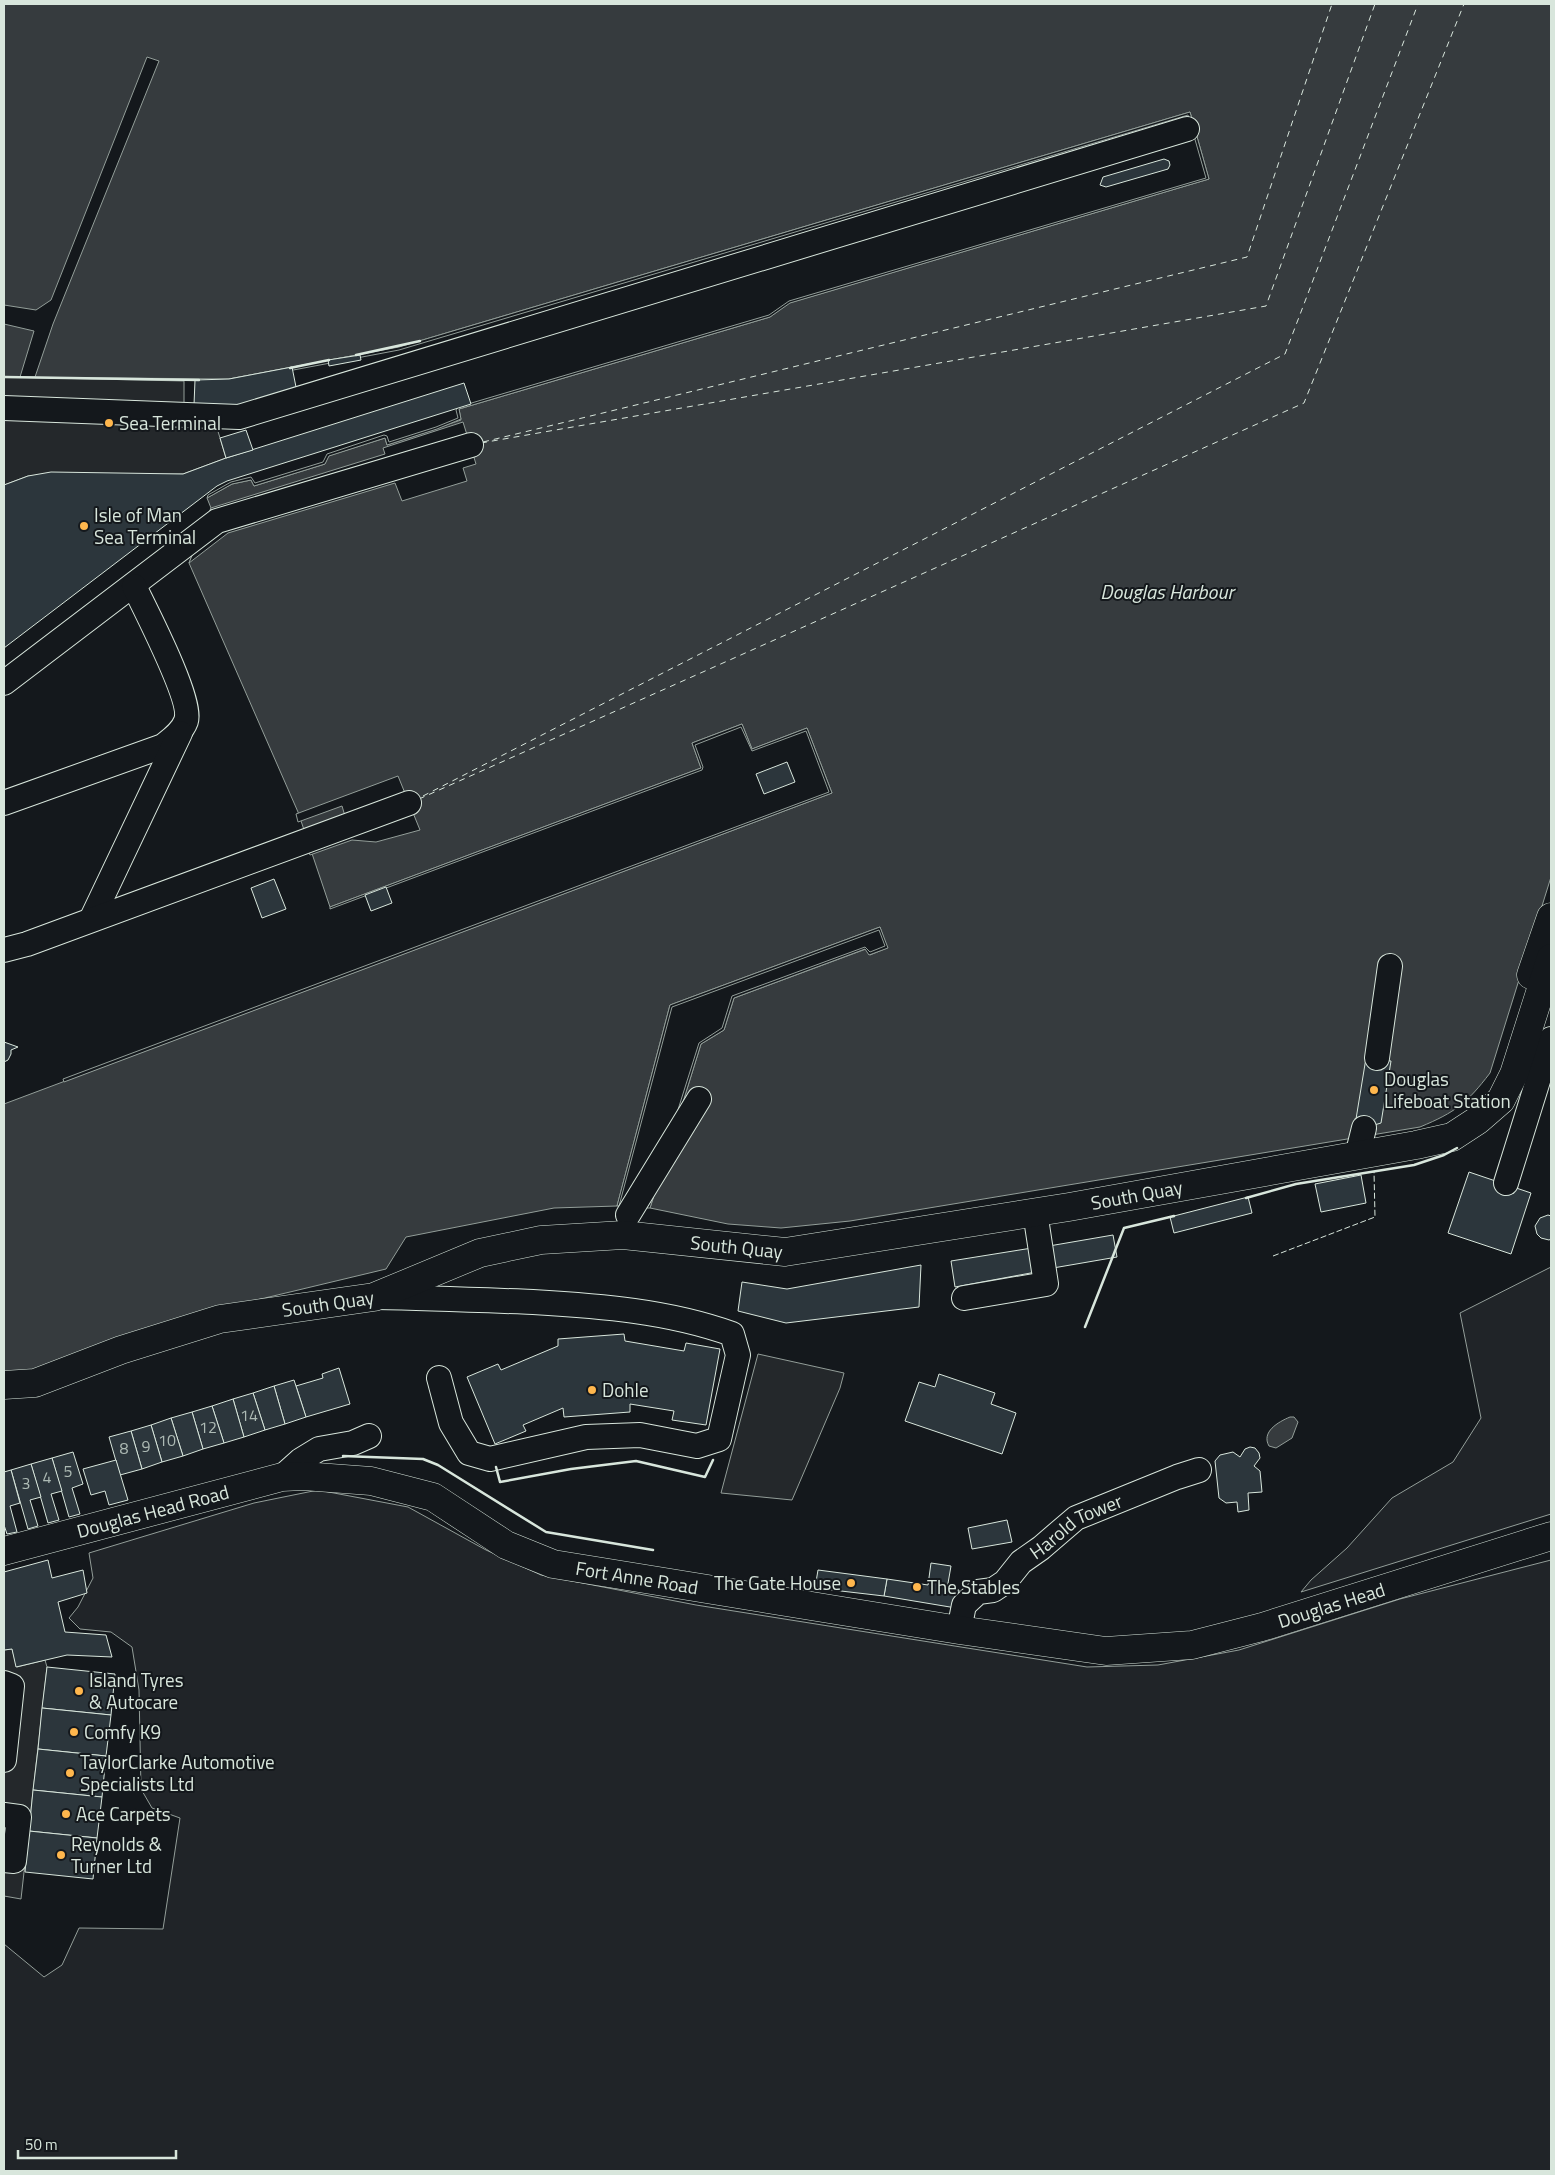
<svg xmlns="http://www.w3.org/2000/svg" width="1555" height="2175" viewBox="0 0 1555 2175" font-family="'Titillium Web',sans-serif">
  <rect width="100%" height="100%" fill="#14181c"/>
  <g fill="#202428" stroke="#939e99">
    <polygon points="1551,1267 1551,1514 1301,1592 1311,1580 1347,1548 1392,1498 1453,1462 1481,1418 1460,1313"/>
    <polygon points="318,1490 408,1507 486,1550 541,1575 696,1605 1087,1667 1158,1665 1239,1650 1400,1599 1551,1560 1551,2171 4,2171 4,1944 44,1977 62,1965 79,1928 163,1929 180,1818 152,1808 141,1789 139,1690 132,1647 111,1632 80,1629 69,1618 78,1607 93,1578 89,1553 254,1503"/>
  </g>
  <g fill="#24282b" stroke="#939e99">
    <polygon points="4,377 184,381 184,408 211,408 226,458 183,474 28,476 4,485"/>
    <polygon points="758,1354 844,1373 840,1388 792,1500 721,1493"/>
    <polygon points="12,1649 17,1667 45,1660 47,1667 21,1899 4,1896 4,1650"/>
  </g>
  <g fill="#363b3e" stroke="#939e99">
    <path d="M 4,4 L 1551,4 L 1551,877 L 1490,1073 C 1467,1103 1456,1112 1420,1127 L 850,1221 L 781,1228 L 728,1224 L 650,1208 L 701,1044 L 724,1030 L 734,998 L 866,949 L 870,955 L 887,948 L 880,927 L 670,1005 L 617,1206 L 554,1208 L 406,1237 L 386,1269 L 173,1320 L 18,1376 L 4,1375 L 4,1104 L 832,793 L 807,728 L 752,749 L 742,724 L 692,743 L 701,768 L 330,907 L 298,812 L 189,563 L 211,508 L 207,498 L 232,484 L 251,480 L 254,486 L 325,464 L 328,456 L 385,438 L 387,445 L 461,420 L 459,409 L 770,317 L 789,303 L 1209,179 L 1190,112 L 399,347 L 229,379 L 4,377 Z"/>
    <path d="M 1290,1417 L 1294,1417 L 1298,1422 L 1292,1438 L 1276,1448 L 1269,1446 C 1261,1432 1278,1422 1290,1417 Z"/>
  </g>
  <g fill="#14181c" stroke="#939e99">
    <polygon points="147,57 159,61 53,324 35,377 20,377 34,331 4,324 4,305 36,310 51,300"/>
    <polygon points="1190,112 1209,179 790,303 770,317 459,409 461,419 437,429 387,445 385,438 329,456 325,464 254,486 251,480 232,484 207,498 208,495 231,482 251,477 255,483 323,462 327,454 384,435 387,436 389,442 436,427 458,418 456,410 458,407 769,315 789,301 1206,178 1188,115 399,350 230,382 229,379 399,347"/>
    <polygon points="463,422 476,464 463,468 467,481 402,501 395,483 228,533 189,563 211,508 385,454 383,448"/>
    <polygon points="742,724 752,749 807,728 832,793 64,1082 63,1079 829,792 806,731 752,751 741,727 695,745 703,767 702,770 330,909 330,907 701,768 692,743"/>
    <polygon points="398,776 420,830 376,842 352,840 310,855 302,833 345,816 342,806 298,822 296,814"/>
    <polygon points="880,927 888,948 869,955 865,949 734,998 724,1030 701,1044 650,1208 647,1208 699,1043 722,1028 732,996 865,947 870,952 885,946 879,930 672,1007 619,1206 617,1206 670,1005"/>
  </g>
  <g fill="none" stroke-linecap="round" stroke-linejoin="round">
    <g stroke="#d8e6dc" stroke-width="1" stroke-dasharray="6 5" stroke-linecap="butt">
      <polyline points="483,442 1247,257 1332,4"/>
      <polyline points="481,443 1266,306 1375,4"/>
      <polyline points="423,796 1285,354 1418,4"/>
      <polyline points="419,799 1304,403 1464,4"/>
    </g>
  </g>
  <g fill="#2c363c" stroke="#d8e6dc">
    <polygon points="1164,159 1169,161 1170,165 1168,169 1106,187 1100,185 1103,177"/>
    <polygon points="360,355 361,360 329,366 328,360"/>
    <polygon points="292,367 297,392 236,406 194,405 195,380 229,379"/>
    <polygon points="464,383 471,404 227,481 217,486 4,648 4,485 28,476 51,472 183,474 226,458"/>
    <polygon points="246,430 253,450 226,458 220,438"/>
    <polygon points="787,762 795,782 764,794 756,774"/>
    <polygon points="274,879 286,909 262,918 251,888"/>
    <polygon points="386,887 392,903 371,911 365,895"/>
    <polygon points="4,1042 18,1047 11,1050 11,1054 8,1060 4,1062"/>
    <polygon points="1366,1058 1391,1061 1381,1123 1364,1128 1356,1119"/>
    <polygon points="1469,1172 1531,1193 1511,1254 1448,1233"/>
    <polygon points="1361,1175 1366,1203 1321,1212 1315,1184"/>
    <polygon points="1248,1197 1252,1213 1174,1233 1170,1217"/>
    <polygon points="1548,1215 1551,1216 1551,1239 1549,1240 1541,1238 1537,1234 1535,1226 1540,1218"/>
    <polygon points="1113,1235 1117,1257 1053,1268 1049,1246"/>
    <polygon points="1032,1248 1036,1272 955,1287 951,1261"/>
    <polygon points="921,1265 919,1307 786,1323 738,1311 742,1282 787,1289"/>
    <polygon points="624,1334 625,1341 684,1351 686,1343 720,1349 706,1425 672,1420 674,1411 630,1404 630,1412 564,1417 563,1408 523,1425 526,1431 495,1444 467,1377 498,1364 501,1370 558,1346 558,1339"/>
    <polygon points="339,1368 350,1404 306,1417 296,1386 323,1378 322,1374"/>
    <polygon points="939,1374 995,1393 991,1404 1016,1413 1002,1454 905,1421 919,1382 935,1387"/>
    <polygon points="294,1380 306,1417 285,1424 274,1386"/>
    <polygon points="274,1386 285,1424 265,1430 253,1393"/>
    <polygon points="253,1393 265,1430 244,1437 233,1399"/>
    <polygon points="233,1399 244,1437 224,1443 212,1406"/>
    <polygon points="212,1406 224,1443 203,1449 192,1412"/>
    <polygon points="192,1412 203,1449 183,1456 171,1418"/>
    <polygon points="171,1418 183,1456 162,1462 151,1425"/>
    <polygon points="151,1425 162,1462 142,1469 131,1431"/>
    <polygon points="131,1431 142,1469 120,1475 109,1437"/>
    <polygon points="1250,1447 1255,1448 1259,1453 1260,1458 1254,1466 1260,1471 1262,1492 1248,1493 1249,1510 1238,1512 1237,1502 1226,1503 1219,1498 1215,1461 1220,1455 1233,1452 1240,1457 1245,1449"/>
    <polygon points="73,1452 83,1484 72,1488 80,1514 69,1517 52,1458"/>
    <polygon points="52,1458 62,1491 51,1494 59,1520 48,1523 31,1464"/>
    <polygon points="116,1460 128,1500 109,1505 105,1491 91,1495 83,1469"/>
    <polygon points="31,1464 41,1497 30,1500 38,1526 28,1529 11,1470"/>
    <polygon points="11,1470 20,1503 10,1506 17,1532 7,1534 4,1525 4,1472"/>
    <polygon points="1007,1520 1012,1542 972,1549 968,1528"/>
    <polygon points="48,1560 52,1578 83,1570 87,1593 58,1602 65,1632 106,1635 112,1657 67,1655 16,1667 12,1649 4,1650 4,1572"/>
    <polygon points="931,1563 951,1566 947,1589 959,1590 956,1608 884,1596 887,1579 928,1585"/>
    <polygon points="818,1570 887,1579 884,1596 815,1588"/>
    <polygon points="47,1667 115,1674 111,1715 42,1708"/>
    <polygon points="42,1708 111,1715 106,1756 38,1749"/>
    <polygon points="38,1749 106,1756 102,1797 33,1790"/>
    <polygon points="33,1790 102,1797 97,1838 29,1831"/>
    <polygon points="29,1831 97,1838 93,1879 25,1872"/>
  </g>
  <g fill="none" stroke-linecap="round" stroke-linejoin="round">
    <g stroke="#d8e6dc" stroke-width="26">
      <g id="minor">
        <polyline points="4,408 239,417 1187,129"/>
        <polyline points="4,683 217,521 471,445"/>
        <path d="M 4,803 L 163,746 C 172,739 182,732 186,721 C 193,701 145,609 134,586"/>
        <polyline points="92,918 180,733"/>
        <polyline points="4,950 27,944 409,803"/>
        <polyline points="1377,1058 1390,966"/>
        <polyline points="1357,1156 1364,1128"/>
        <polyline points="1506,1183 1551,1039"/>
        <polyline points="628,1215 699,1099"/>
        <path d="M 376,1297 C 428,1298 480,1300 533,1302 C 600,1306 668,1311 732,1334 L 738,1355 L 719,1439 L 697,1446 L 640,1435 L 586,1437 L 490,1459 L 469,1453 L 451,1423 L 439,1378"/>
        <polyline points="964,1298 1046,1284 1035,1212"/>
        <polyline points="282,1477 301,1460 319,1449 353,1443 369,1436"/>
        <path id="s1" d="M 959,1630 L 964,1605 L 978,1592 L 993,1590 L 1005,1582 L 1021,1562 L 1041,1548 L 1076,1518 L 1177,1477 L 1199,1470"/>
        <polyline points="4,1683 12,1686 4,1760"/>
        <polyline points="4,1815 19,1817 14,1861 4,1860"/>
      </g>
    </g>
    <g stroke="#d8e6dc" stroke-width="29">
      <g id="major">
        <polyline points="1531,975 1551,917"/>
        <path id="s2" d="M 4,1385 L 35,1383 L 121,1350 L 220,1319 L 374,1297 L 480,1253 L 541,1240 L 623,1235 L 785,1252 L 1069,1207 L 1416,1145 L 1452,1137 L 1478,1120 L 1501,1100 L 1514,1074 L 1551,958"/>
        <path id="s3" d="M 4,1551 L 282,1477 L 303,1476 L 371,1481 L 433,1497 L 506,1545 L 553,1564 L 959,1630 L 1106,1651 L 1192,1645 L 1262,1627 L 1551,1536"/>
      </g>
    </g>
    <use href="#minor" stroke="#14181c" stroke-width="24"/>
    <use href="#major" stroke="#14181c" stroke-width="28"/>
    <polyline stroke="#d8e6dc" stroke-width="1" stroke-dasharray="6 2.5" stroke-linecap="butt" points="1273,1256 1375,1217 1374,1171"/>
    <g stroke="#d8e6dc" stroke-width="2.5">
      <polyline points="356,355 420,341"/>
      <polyline points="290,368 329,360"/>
      <polyline points="4,377 199,380"/>
      <polyline points="1246,1198 1296,1184 1414,1165 1444,1155 1457,1148"/>
      <polyline points="1085,1327 1124,1228 1174,1216"/>
      <polyline points="343,1456 423,1459 438,1465 546,1532 653,1550"/>
      <polyline points="496,1467 500,1482 571,1469 636,1461 705,1477 713,1460"/>
    </g>
  </g>
  <g fill="#ffb74d" stroke="#14181c" stroke-width="2">
    <circle cx="109" cy="423" r="5"/>
    <circle cx="84" cy="526" r="5"/>
    <circle cx="1374" cy="1090" r="5"/>
    <circle cx="592" cy="1390" r="5"/>
    <circle cx="851" cy="1583" r="5"/>
    <circle cx="917" cy="1587" r="5"/>
    <circle cx="79" cy="1691" r="5"/>
    <circle cx="74" cy="1732" r="5"/>
    <circle cx="70" cy="1773" r="5"/>
    <circle cx="66" cy="1814" r="5"/>
    <circle cx="61" cy="1855" r="5"/>
  </g>
  <g text-anchor="middle" stroke-width="4" stroke-linejoin="round" paint-order="stroke">
    <g font-size="16" fill="#adbab4">
      <text x="249" y="1421">14</text>
      <text x="208" y="1433">12</text>
      <text x="167" y="1446">10</text>
      <text x="146" y="1452">9</text>
      <text x="124" y="1454">8</text>
      <text x="68" y="1477">5</text>
      <text x="47" y="1483">4</text>
      <text x="26" y="1489">3</text>
    </g>
    <g font-size="19" fill="#d8e6dc" stroke="#14181c" text-anchor="start">
      <text x="119" y="430">Sea Terminal</text>
      <text x="94" y="522">Isle of Man<tspan x="94" dy="22">Sea Terminal</tspan></text>
      <text x="1384" y="1086">Douglas<tspan x="1384" dy="22">Lifeboat Station</tspan></text>
      <text x="602" y="1397">Dohle</text>
      <text x="841" y="1590" text-anchor="end">The Gate House</text>
      <text x="927" y="1594">The Stables</text>
      <text x="89" y="1687">Island Tyres<tspan x="89" dy="22">&amp; Autocare</tspan></text>
      <text x="84" y="1739">Comfy K9</text>
      <text x="80" y="1769">TaylorClarke Automotive<tspan x="80" dy="22">Specialists Ltd</tspan></text>
      <text x="76" y="1821">Ace Carpets</text>
      <text x="71" y="1851">Reynolds &amp;<tspan x="71" dy="22">Turner Ltd</tspan></text>
    </g>
    <g font-size="19" fill="#d8e6dc" stroke="#14181c">
      <text dy="7" stroke="none"><textPath href="#s2" startOffset="1161">South Quay</textPath></text>
      <text dy="7" stroke="none"><textPath href="#s2" startOffset="756">South Quay</textPath></text>
      <text dy="7" stroke="none"><textPath href="#s2" startOffset="336">South Quay</textPath></text>
      <text dy="7" stroke="none"><textPath href="#s3" startOffset="154">Douglas Head Road</textPath></text>
      <text dy="7" stroke="none"><textPath href="#s1" startOffset="166">Harold Tower</textPath></text>
      <text dy="7" stroke="none"><textPath href="#s3" startOffset="664">Fort Anne Road</textPath></text>
      <text dy="7" stroke="none"><textPath href="#s3" startOffset="1370">Douglas Head</textPath></text>
    </g>
    <g font-size="20" font-style="italic" fill="#d8e6dc" stroke="#14181c">
      <text x="1167" y="599">Douglas Harbour</text>
    </g>
  </g>
  <rect width="1555" height="2175" fill="none" stroke="#d8e6dc" stroke-width="10"/>
  <path d="M18 2150v8h158v-8" fill="none" stroke="#d8e6dc" stroke-width="2.5"/>
  <text x="25" y="2150" font-size="15" fill="#d8e6dc" stroke="#14181c" stroke-width="4" paint-order="stroke">50 m</text>
</svg>
